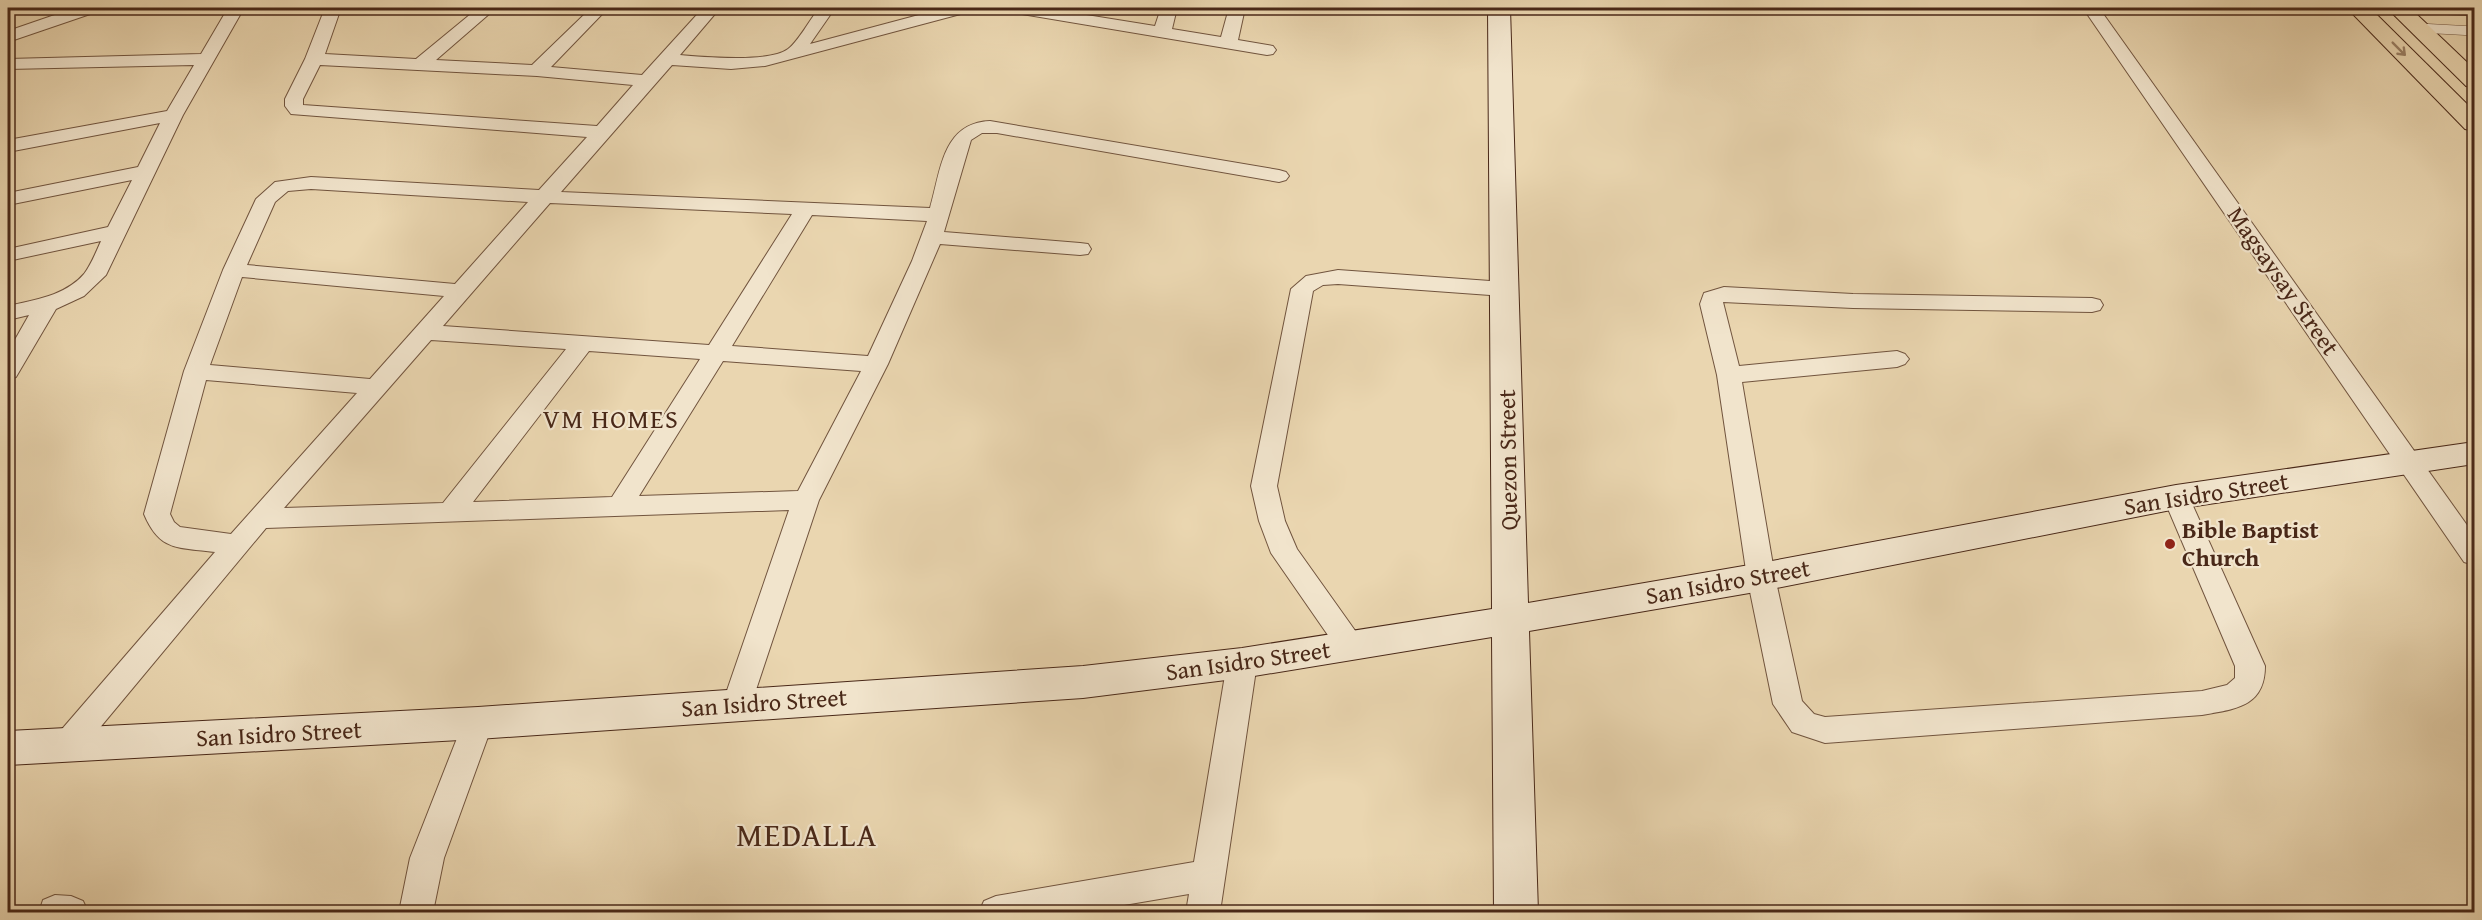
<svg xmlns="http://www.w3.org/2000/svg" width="2482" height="920" viewBox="0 0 2482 920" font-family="'Gentium Book Plus',serif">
  <rect width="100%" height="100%" fill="#ead6b0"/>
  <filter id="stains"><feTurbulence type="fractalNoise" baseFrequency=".00333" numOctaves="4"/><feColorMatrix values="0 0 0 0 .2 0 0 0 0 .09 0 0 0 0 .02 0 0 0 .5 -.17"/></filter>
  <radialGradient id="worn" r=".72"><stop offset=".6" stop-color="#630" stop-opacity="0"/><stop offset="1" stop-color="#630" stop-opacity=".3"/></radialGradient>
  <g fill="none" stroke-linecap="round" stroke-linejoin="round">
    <g stroke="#71543e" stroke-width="10">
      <polyline id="lane" points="2419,28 2474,31"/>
    </g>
    <g stroke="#71543e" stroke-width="2">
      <g id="street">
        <polygon points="75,8 98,8 96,12 8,42 8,31"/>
        <path d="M 228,8 L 244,8 L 183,115 L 106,275 L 84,296 L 56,309 L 16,377 L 8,380 L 8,352 L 29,315 L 8,320 L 8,306 C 34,300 65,296 84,274 C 91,265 96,252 101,241 L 8,261 L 8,249 L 108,227 L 132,180 L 8,205 L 8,193 L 138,167 L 160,123 L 8,152 L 8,140 L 167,111 L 194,65 L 8,69 L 8,59 L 201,54 Z"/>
        <path d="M 325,8 L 341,8 L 325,54 L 416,59 L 478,8 L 496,8 L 436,60 L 532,65 L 591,8 L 608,8 L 551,67 L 642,75 L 703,8 L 720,8 L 680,55 C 704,57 769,63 788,49 C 798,42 811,18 819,8 L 835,8 L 810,44 L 945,8 L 970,8 L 968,12 L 765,66 L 731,69 L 672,65 L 561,192 L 930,208 C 941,171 942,123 990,121 L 1279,170 L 1286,172 L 1289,176 L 1286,180 L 1279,182 L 997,133 L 982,133 L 971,140 L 944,232 L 1080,243 L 1088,244 L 1091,249 L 1088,254 L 1080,255 L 940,244 L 888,364 L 819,500 L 748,714 L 737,717 L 726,714 L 722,705 L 789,510 L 266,528 L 78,754 L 67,758 L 56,754 L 52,745 L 56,736 L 215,552 C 178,547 160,552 144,514 L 184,371 L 223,270 L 256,199 L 275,182 L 311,177 L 539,190 L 587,137 L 291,114 L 285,106 L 285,99 L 305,59 ZM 320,65 L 537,76 L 633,85 L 597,126 L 303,105 L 303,99 ZM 311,189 L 528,202 L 455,284 L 247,265 L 275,202 L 288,191 ZM 550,203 L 792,214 L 709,345 L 443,326 ZM 812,215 L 927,221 L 912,261 L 868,356 L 732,346 ZM 242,277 L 444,296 L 370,379 L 210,365 ZM 431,340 L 566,349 L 443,503 L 284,508 ZM 589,351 L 700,359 L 612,497 L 473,502 ZM 723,361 L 861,371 L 798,491 L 639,496 ZM 206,380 L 357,393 L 231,534 L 180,527 L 174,522 L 170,514 Z"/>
        <polygon points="1008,8 1043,8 1155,26 1161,8 1177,8 1172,29 1221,37 1229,8 1245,8 1238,40 1273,46 1276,50 1273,54 1267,55 1016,13"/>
        <polygon points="2083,8 2099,8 2474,535 2474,565 2464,562"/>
        <polygon points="2410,8 2474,8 2474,15 2418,13"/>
        <polygon points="1338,270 1504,282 1512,284 1515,289 1512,294 1504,296 1338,284 1323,285 1313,291 1277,486 1285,521 1297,549 1366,646 1361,654 1351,658 1341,654 1271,553 1259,521 1251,486 1291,289 1306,276"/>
        <path d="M 1724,287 L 1853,294 L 2092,298 L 2100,300 L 2103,305 L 2100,310 L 2092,312 L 1853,308 L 1723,302 L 1739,366 L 1897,351 L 1905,354 L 1909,359 L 1905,364 L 1897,367 L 1742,382 L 1775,577 L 1802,701 L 1814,714 L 1825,717 L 2202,691 L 2227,685 L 2235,678 L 2235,666 L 2163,497 L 2167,490 L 2176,488 L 2185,490 L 2189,497 L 2265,666 C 2265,707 2235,709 2202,715 L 1825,743 L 1792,732 L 1773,704 L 1747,577 L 1717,375 L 1700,304 L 1704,293 Z"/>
        <polygon points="1242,651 1252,655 1257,663 1220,912 1186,912 1189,894 1083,912 979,912 984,901 996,896 1194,862 1227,663 1232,655"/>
        <polygon points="478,710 489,714 493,723 444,858 433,912 399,912 410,858 463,723 467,714"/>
        <polygon points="55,895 71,896 83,901 88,912 39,912 43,900"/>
      </g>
    </g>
    <g stroke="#492818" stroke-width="2">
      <polygon id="secondary" points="1488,8 1510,8 1528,603 1761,563 2176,485 2474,442 2474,464 2176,509 1761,591 1529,631 1538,912 1494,912 1492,637 1242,678 1083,698 478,739 8,765 8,731 478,707 1083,666 1242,648 1492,609"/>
    </g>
    <g stroke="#492818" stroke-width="2">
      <g id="highway">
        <polygon points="2347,8 2370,8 2474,111 2474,131 2465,129"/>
        <polygon points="2387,8 2410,8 2474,69 2474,88 2466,86"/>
      </g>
    </g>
    <use href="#lane" stroke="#f1e4cc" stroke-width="9"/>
    <use href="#street" fill="#f1e4cc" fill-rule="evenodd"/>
    <use href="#secondary" fill="#f1e4cc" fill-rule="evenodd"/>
    <use href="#highway" fill="#ead6b0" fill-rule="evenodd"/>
  </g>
  <defs><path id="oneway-shaft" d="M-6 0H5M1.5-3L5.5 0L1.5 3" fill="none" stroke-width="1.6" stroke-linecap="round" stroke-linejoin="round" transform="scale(1.5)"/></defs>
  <use stroke="#9a7f64" href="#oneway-shaft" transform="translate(2399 49) rotate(45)"/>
  <circle fill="#8f2418" stroke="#f1e4cc" stroke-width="2" cx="2170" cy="544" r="6"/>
  <g text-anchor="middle" stroke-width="4.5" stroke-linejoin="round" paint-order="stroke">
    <g font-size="24" fill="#492818" stroke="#f1e4cc">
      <text transform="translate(2283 281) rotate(55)" y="8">Magsaysay Street</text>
      <text transform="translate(1508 460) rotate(-91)" y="8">Quezon Street</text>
      <text transform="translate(2206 494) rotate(-9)" y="8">San Isidro Street</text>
      <text transform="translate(1728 582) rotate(-10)" y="8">San Isidro Street</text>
      <text transform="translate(1248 661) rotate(-8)" y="8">San Isidro Street</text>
      <text transform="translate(764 703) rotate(-4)" y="8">San Isidro Street</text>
      <text transform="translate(279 734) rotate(-3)" y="8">San Isidro Street</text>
    </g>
    <g font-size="24" font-weight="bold" fill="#492818" stroke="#f1e4cc" text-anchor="start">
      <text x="2182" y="538">Bible Baptist<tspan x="2182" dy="28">Church</tspan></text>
    </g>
    <g font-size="26" letter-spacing="1.5" fill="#492818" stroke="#f1e4cc">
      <text x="611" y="428">VM HOMES</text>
    </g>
    <g font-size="32" letter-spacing="1.5" fill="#492818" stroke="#f1e4cc">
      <text x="807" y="846">MEDALLA</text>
    </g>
  </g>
  <rect width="2482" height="920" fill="none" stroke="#ead6b0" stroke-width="30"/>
  <rect x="9" y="9" width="2464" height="902" fill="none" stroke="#492818" stroke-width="3"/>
  <rect x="15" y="15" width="2452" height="890" fill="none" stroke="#492818" stroke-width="1.5"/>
  <rect width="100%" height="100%" filter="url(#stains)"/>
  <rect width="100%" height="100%" fill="url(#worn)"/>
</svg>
